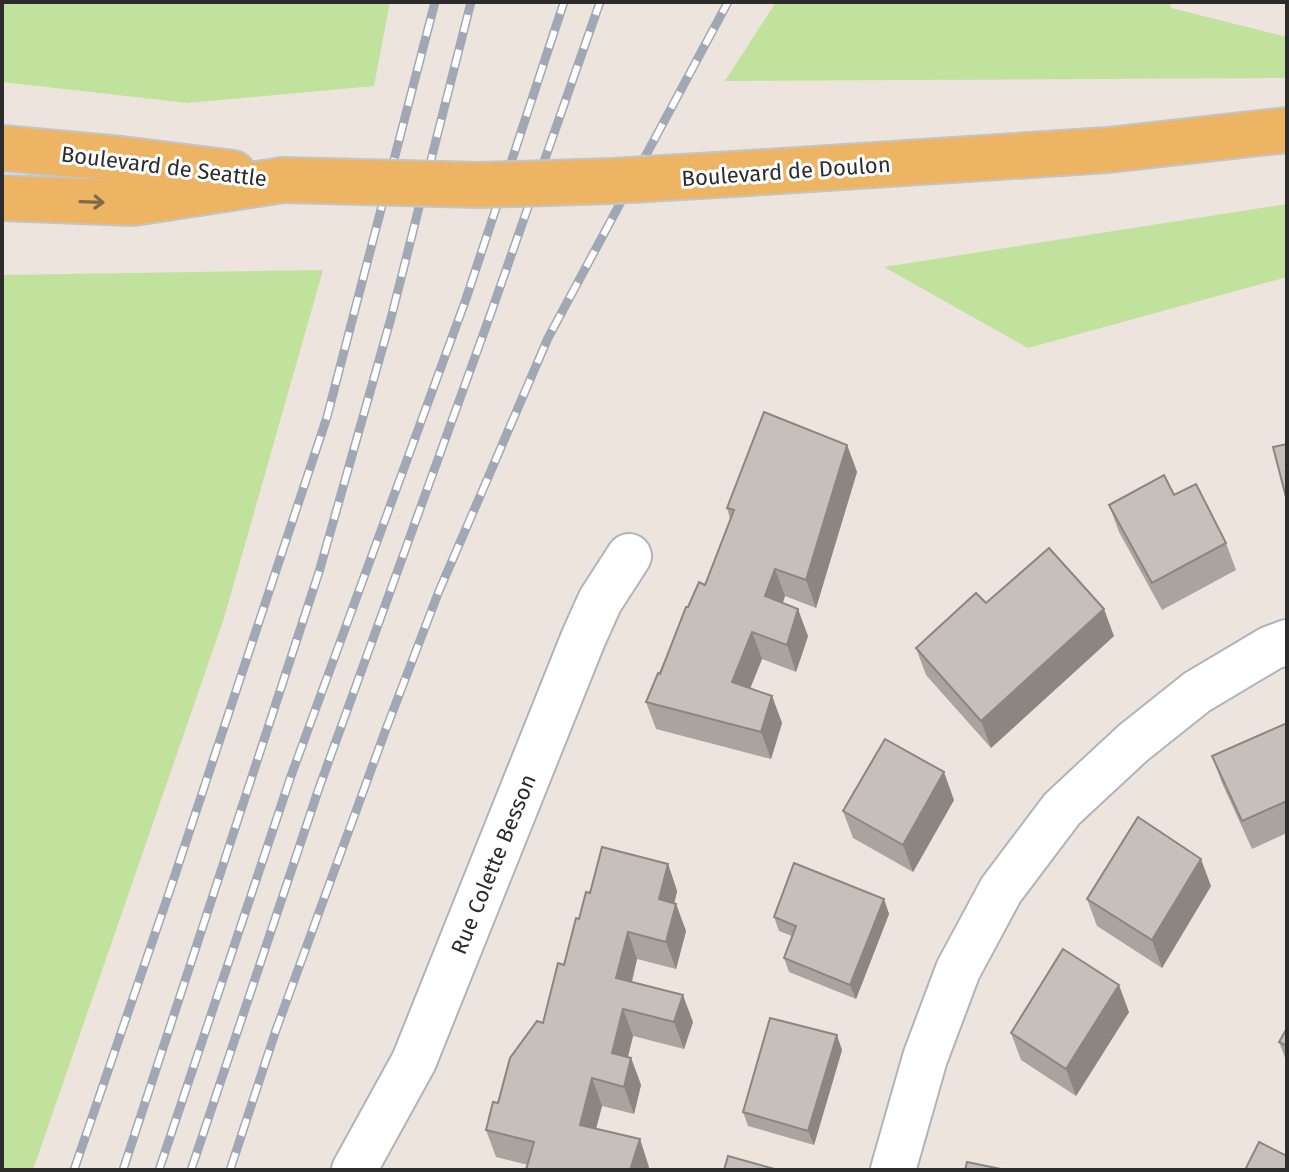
<svg xmlns="http://www.w3.org/2000/svg" width="1289" height="1172" viewBox="0 0 1289 1172" font-family="'Fira Sans',sans-serif">
  <rect width="100%" height="100%" fill="#ede4de"/>
  <g fill="#c1e29d">
    <polygon points="2,2 390,2 374,86 188,103 2,82"/>
    <polygon points="776,2 1169,2 1171,8 1287,37 1287,78 725,81"/>
    <polygon points="1287,204 1287,277 1028,348 884,267"/>
    <polygon points="323,270 224,618 33,1170 2,1170 2,275"/>
  </g>
  <g fill="none" stroke-linecap="round" stroke-linejoin="round">
    <g stroke="#afb4bc" stroke-width="48">
      <g id="minor">
        <polyline points="354,1170 414,1061 583,639 600,601 629,556"/>
        <polyline points="893,1170 925,1058 958,970 1001,890 1062,809 1133,743 1197,692 1271,648 1287,642"/>
      </g>
    </g>
    <g stroke="#c4c4c4" stroke-width="48">
      <g id="major">
        <polyline points="2,148 121,159 233,173"/>
        <polyline points="734,174 1108,150 1287,130"/>
        <polyline points="2,198 133,203 283,180"/>
      </g>
    </g>
    <use href="#minor" stroke="#fff" stroke-width="44"/>
    <use href="#major" stroke="#edb463" stroke-width="44"/>
    <g stroke="#a1a8b5" stroke-width="9">
      <g id="rail">
        <polyline points="74,1170 169,893 327,417 435,2"/>
        <polyline points="123,1170 319,572 391,318 471,2"/>
        <polyline points="159,1170 291,776 466,299 564,2"/>
        <polyline points="191,1170 319,788 492,310 600,2"/>
        <polyline points="230,1170 276,1030 386,729 439,591 484,487 548,338 728,2"/>
      </g>
    </g>
    <use href="#rail" stroke="#fff" stroke-width="6" stroke-dasharray="18" stroke-linecap="butt"/>
    <g stroke="#c4c4c4" stroke-width="48" stroke-linecap="butt">
      <polyline id="major-bridge" points="283,180 480,185 612,181 734,174"/>
    </g>
    <use href="#major-bridge" stroke="#edb463" stroke-width="44"/>
  </g>
  <g fill="#aaa4a0">
    <polygon points="847,445 857,472 816,608 785,596 783,603 808,636 796,672 762,659 750,688 772,696 782,723 771,759 656,729 646,702 688,607 705,585 730,519 727,508"/>
    <polygon points="1174,495 1226,543 1236,570 1162,610 1119,532 1109,505"/>
    <polygon points="986,603 1114,636 991,748 926,675 916,648"/>
    <polygon points="1287,723 1287,833 1252,849 1222,783 1212,756"/>
    <polygon points="954,800 913,872 853,838 843,811"/>
    <polygon points="668,864 677,891 674,904 676,904 686,931 676,969 637,959 632,982 693,1022 684,1049 633,1036 628,1057 631,1058 641,1085 634,1114 602,1106 596,1128 649,1167 528,1165 496,1157 486,1130 498,1103 543,1023 579,919"/>
    <polygon points="1211,886 1162,968 1097,926 1087,899"/>
    <polygon points="884,899 889,914 856,999 789,972 784,958 792,936 779,931 774,917"/>
    <polygon points="1129,1012 1076,1096 1021,1060 1011,1033"/>
    <polygon points="1287,1028 1287,1063 1279,1042"/>
    <polygon points="842,1050 814,1145 748,1126 743,1112"/>
  </g>
  <g fill="#8b8682">
    <polygon points="847,445 857,472 816,608 806,580"/>
    <polygon points="775,569 785,596 775,624 765,596"/>
    <polygon points="798,609 808,636 796,672 787,645"/>
    <polygon points="1104,609 1114,636 991,748 981,721"/>
    <polygon points="752,632 762,659 742,709 732,682"/>
    <polygon points="772,696 782,723 771,759 761,732"/>
    <polygon points="944,772 954,800 913,872 903,845"/>
    <polygon points="1201,859 1211,886 1162,968 1152,940"/>
    <polygon points="668,864 677,891 669,926 659,899"/>
    <polygon points="884,899 889,914 856,999 850,985"/>
    <polygon points="676,904 686,931 676,969 666,942"/>
    <polygon points="628,932 637,959 626,1005 616,978"/>
    <polygon points="1119,985 1129,1012 1076,1096 1066,1069"/>
    <polygon points="683,995 693,1022 684,1049 674,1022"/>
    <polygon points="623,1009 633,1036 622,1080 612,1053"/>
    <polygon points="837,1035 842,1050 814,1145 808,1131"/>
    <polygon points="631,1058 641,1085 634,1114 624,1087"/>
    <polygon points="592,1078 602,1106 590,1152 580,1125"/>
    <polygon points="640,1139 649,1167 648,1170 630,1170"/>
  </g>
  <g fill="#c6bfba" stroke="#8b8682" stroke-width="2">
    <polygon points="764,412 847,445 806,580 775,569 765,596 798,609 787,645 752,632 732,682 772,696 761,732 646,702 658,673 660,674 686,607 688,607 699,582 705,585 734,510 727,508"/>
    <polygon points="1287,444 1287,501 1273,447"/>
    <polygon points="1164,475 1174,495 1196,484 1226,543 1152,583 1109,505"/>
    <polygon points="1049,548 1104,609 981,721 916,648 976,593 986,603"/>
    <polygon points="1287,723 1287,801 1242,821 1212,756"/>
    <polygon points="885,739 944,772 903,845 843,811"/>
    <polygon points="1138,817 1201,859 1152,940 1087,899"/>
    <polygon points="602,847 668,864 659,899 676,904 666,942 628,932 616,978 683,995 674,1022 623,1009 612,1053 631,1058 624,1087 592,1078 580,1125 640,1139 630,1170 526,1170 534,1142 486,1130 493,1102 498,1103 510,1058 537,1021 543,1023 558,963 564,965 576,918 579,919 586,892 590,893"/>
    <polygon points="794,863 884,899 850,985 784,958 796,926 774,917"/>
    <polygon points="1063,949 1119,985 1066,1069 1011,1033"/>
    <polygon points="770,1018 837,1035 808,1131 743,1112"/>
    <polygon points="1287,1028 1287,1046 1279,1042"/>
    <polygon points="1259,1142 1287,1156 1287,1170 1245,1170"/>
    <polygon points="728,1156 778,1170 724,1170"/>
    <polygon points="967,1162 1006,1170 965,1170"/>
  </g>
  <defs><path id="oneway-shaft" d="M-6 0H5M1.5-3L5.5 0L1.5 3" fill="none" stroke-width="1.6" stroke-linecap="round" stroke-linejoin="round" transform="scale(2)"/></defs>
  <use stroke="#836945" href="#oneway-shaft" transform="translate(92 202) rotate(2)"/>
  <g text-anchor="middle" stroke-width="6" stroke-linejoin="round" paint-order="stroke">
    <g font-size="22" fill="#2c2c2c" stroke="#fff">
      <text transform="translate(164 166) rotate(7)" y="8">Boulevard de Seattle</text>
      <text transform="translate(786 171) rotate(-4)" y="8">Boulevard de Doulon</text>
      <text transform="translate(493 864) rotate(-68)" y="8">Rue Colette Besson</text>
    </g>
  </g>
  <rect width="1289" height="1172" fill="none" stroke="#2c2c2c" stroke-width="8"/>
</svg>
